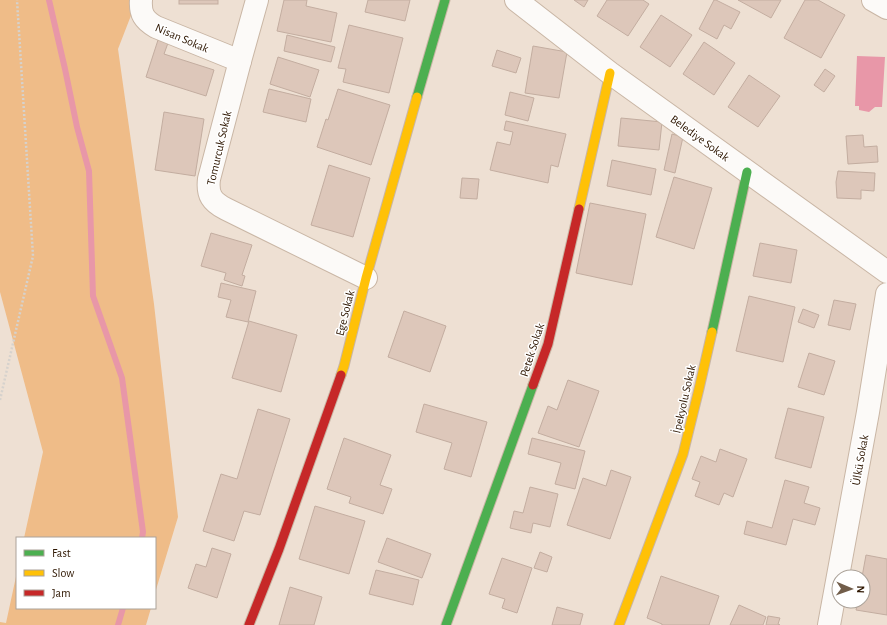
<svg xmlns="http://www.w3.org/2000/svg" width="887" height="625" viewBox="0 0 887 625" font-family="'Alegreya Sans',sans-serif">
  <rect width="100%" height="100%" fill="#eee0d3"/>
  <g fill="#efbc88">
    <polygon points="0,0 137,0 118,49 154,304 178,517 155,593 155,538 24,538 43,452 0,292"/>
    <polygon points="17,572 17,608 151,608 146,625 0,625 0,622 6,623"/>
  </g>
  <polygon fill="#e897a8" points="857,56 885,57 882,107 875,107 869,112 859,110 859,106 855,106"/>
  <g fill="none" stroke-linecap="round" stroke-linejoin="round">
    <g stroke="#e897a8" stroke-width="6">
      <polyline points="49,0 65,69 77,127 89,171 93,296 122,378 143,532 142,538"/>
      <polyline points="118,625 123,608"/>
    </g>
  </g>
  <g fill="#ddc7ba" stroke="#c3ada0">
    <rect x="179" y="0" width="39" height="4"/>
    <polygon points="284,0 307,0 306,6 337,13 331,42 277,31"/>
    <polygon points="368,0 410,0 405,21 365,12"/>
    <polygon points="574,0 588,0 584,7"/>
    <polygon points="607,0 643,0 649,4 628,36 597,16"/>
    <polygon points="714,0 716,0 740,12 731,29 724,25 717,39 699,29"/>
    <polygon points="738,0 781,0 771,18"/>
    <polygon points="805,0 818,0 845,15 821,58 784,38"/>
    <polygon points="661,15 692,35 670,67 640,47"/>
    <polygon points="349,25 403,38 389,93 343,82 346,69 338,68"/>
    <polygon points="287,35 335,47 331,62 284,51"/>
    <polygon points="158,40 168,43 164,54 214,70 206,96 146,77"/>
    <polygon points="704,42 735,63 714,95 683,74"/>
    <polygon points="533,46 567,52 559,98 525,93"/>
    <polygon points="497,50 521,58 516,73 492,66"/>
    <polygon points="278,57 319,70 310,97 270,84"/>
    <polygon points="825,69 835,76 824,92 814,85"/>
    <polygon points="749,75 780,96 758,127 728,107"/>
    <polygon points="269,89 311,99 306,122 263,112"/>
    <polygon points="338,89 390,105 371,165 317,147 326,119 328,120"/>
    <polygon points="510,92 534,98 528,121 505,115"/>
    <polygon points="164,112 204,119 195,176 155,170"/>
    <polygon points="621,118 662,122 659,150 618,146"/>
    <polygon points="506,121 566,134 558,167 551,165 548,183 490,170 497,142 510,145 513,132 504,130"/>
    <polygon points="672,134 683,137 675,173 664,170"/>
    <polygon points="863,135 864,147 877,146 878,162 848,164 846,136"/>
    <polygon points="612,160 656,169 651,195 607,186"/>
    <polygon points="329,165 370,178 353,237 311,225"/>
    <polygon points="838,171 875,173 874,191 861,190 861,199 837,198 836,182"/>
    <polygon points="674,177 712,188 694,249 656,237"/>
    <polygon points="462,178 479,179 477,199 460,198"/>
    <polygon points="590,203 646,214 632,285 576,273"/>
    <polygon points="211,233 252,245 242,275 245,276 242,286 224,280 226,273 201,266"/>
    <polygon points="760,243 797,250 791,283 753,276"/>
    <polygon points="221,283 256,291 248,322 226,317 231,300 218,297"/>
    <polygon points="749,296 795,307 783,362 736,351"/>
    <polygon points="834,300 856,304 850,330 828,325"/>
    <polygon points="803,309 819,315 814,328 798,322"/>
    <polygon points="404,311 446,326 430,372 388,357"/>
    <polygon points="249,321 297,335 281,392 232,378"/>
    <polygon points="809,353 835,361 824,395 798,387"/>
    <polygon points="568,380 599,391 579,447 538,433 548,406 557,410"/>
    <polygon points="424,404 487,422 471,477 444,469 452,443 416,432"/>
    <polygon points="788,408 824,417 811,468 775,458"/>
    <polygon points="258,409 290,419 260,515 244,511 234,541 203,531 221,474 237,479"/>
    <polygon points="344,438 391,455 380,485 392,489 383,514 349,503 351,497 327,489"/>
    <polygon points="532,438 585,451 575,489 555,484 561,463 528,454"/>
    <polygon points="720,449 747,459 733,497 724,493 719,505 695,496 700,482 692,479 701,456 716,462"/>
    <polygon points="611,470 631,477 610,539 567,525 583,478 606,486"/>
    <polygon points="785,480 809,487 804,503 820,508 815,525 793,519 786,545 744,534 747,521 772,528"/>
    <polygon points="530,487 558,494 550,527 533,523 531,533 510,528 514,511 523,513"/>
    <polygon points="315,506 365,521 349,574 299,559"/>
    <polygon points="387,538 431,554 422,578 378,562"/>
    <polygon points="212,548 231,554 217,598 188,588 196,564 206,567"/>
    <polygon points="540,552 552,557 547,572 534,568"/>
    <polygon points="866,555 887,559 887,615 856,610 858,601 863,601 863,577 862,577"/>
    <polygon points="502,558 532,568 517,613 502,608 505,599 489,594"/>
    <polygon points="376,570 419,580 413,605 369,594"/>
    <polygon points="661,576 719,596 709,625 662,625 662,624 647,618"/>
    <polygon points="290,587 322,597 314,625 279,625"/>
    <polygon points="739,605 766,617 763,625 730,625"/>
    <polygon points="557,607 583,614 580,625 552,625"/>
    <polygon points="768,616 780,618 778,624 780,625 766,625"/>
  </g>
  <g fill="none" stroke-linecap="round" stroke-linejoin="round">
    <g stroke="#c9b6a5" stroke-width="24">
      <g id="street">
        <path d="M 141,0 C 140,14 144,20 156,27 L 240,61"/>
        <path d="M 257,0 L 240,61 L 209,179 C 207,195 212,202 226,209 L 366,278"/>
        <polyline points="516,0 610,73 887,272"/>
        <polyline points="873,0 887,8"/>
        <polyline points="829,625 868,412 887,294"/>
      </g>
    </g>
    <g stroke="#c9b6a5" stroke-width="11">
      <g id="fast">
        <polyline points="417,97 445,0"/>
        <polyline points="712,332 747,172"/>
        <polyline points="446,625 533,385"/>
      </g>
    </g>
    <g stroke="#c9b6a5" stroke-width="11">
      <g id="slow">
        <polyline points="579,209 610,73"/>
        <polyline points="341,375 344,366 366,278 417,97"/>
        <polyline points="619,625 683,454 699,389 712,332"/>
      </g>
    </g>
    <g stroke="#c9b6a5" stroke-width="11">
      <g id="jam">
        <polyline points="533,385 548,344 579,209"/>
        <polyline points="249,625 279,549 341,375"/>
      </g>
    </g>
    <polyline stroke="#d6d2cd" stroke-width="2.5" stroke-dasharray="2 2" stroke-linecap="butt" points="0,400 33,256 17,0"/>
    <use href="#street" stroke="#fcfaf8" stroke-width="22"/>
    <use href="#fast" stroke="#4caf50" stroke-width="9"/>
    <use href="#slow" stroke="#ffc107" stroke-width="9"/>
    <use href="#jam" stroke="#c62828" stroke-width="9"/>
  </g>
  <g text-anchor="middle" stroke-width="3" stroke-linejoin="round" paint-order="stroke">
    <g font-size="12" fill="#2e1600" stroke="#fff">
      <text transform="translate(182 38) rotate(23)" y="4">Nisan Sokak</text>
      <text transform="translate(700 138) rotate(36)" y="4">Belediye Sokak</text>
      <text transform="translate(219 148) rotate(-77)" y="4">Tomurcuk Sokak</text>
      <text transform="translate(345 313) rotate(-76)" y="4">Ege Sokak</text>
      <text transform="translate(532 350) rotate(-72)" y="4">Petek Sokak</text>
      <text transform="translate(684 399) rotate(-77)" y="4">İpekyolu Sokak</text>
      <text transform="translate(860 460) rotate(-80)" y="4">Ülkü Sokak</text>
    </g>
  </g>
  <rect x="16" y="537" width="140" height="72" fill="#ffffff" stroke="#aba299"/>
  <rect x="24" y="550" width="20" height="6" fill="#4caf50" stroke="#aba299"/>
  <text x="52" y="557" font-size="12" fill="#2e1600">Fast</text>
  <rect x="24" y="570" width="20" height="6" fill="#ffc107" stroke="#aba299"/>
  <text x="52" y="577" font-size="12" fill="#2e1600">Slow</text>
  <rect x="24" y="590" width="20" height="6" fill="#c62828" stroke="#aba299"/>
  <text x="52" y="597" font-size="12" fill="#2e1600">Jam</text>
  <g transform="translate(851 589) rotate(92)"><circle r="19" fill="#ffffff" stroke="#aba299"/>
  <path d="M0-3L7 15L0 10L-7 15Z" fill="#715d4a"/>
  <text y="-6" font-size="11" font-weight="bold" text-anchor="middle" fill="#2e1600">N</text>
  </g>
</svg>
